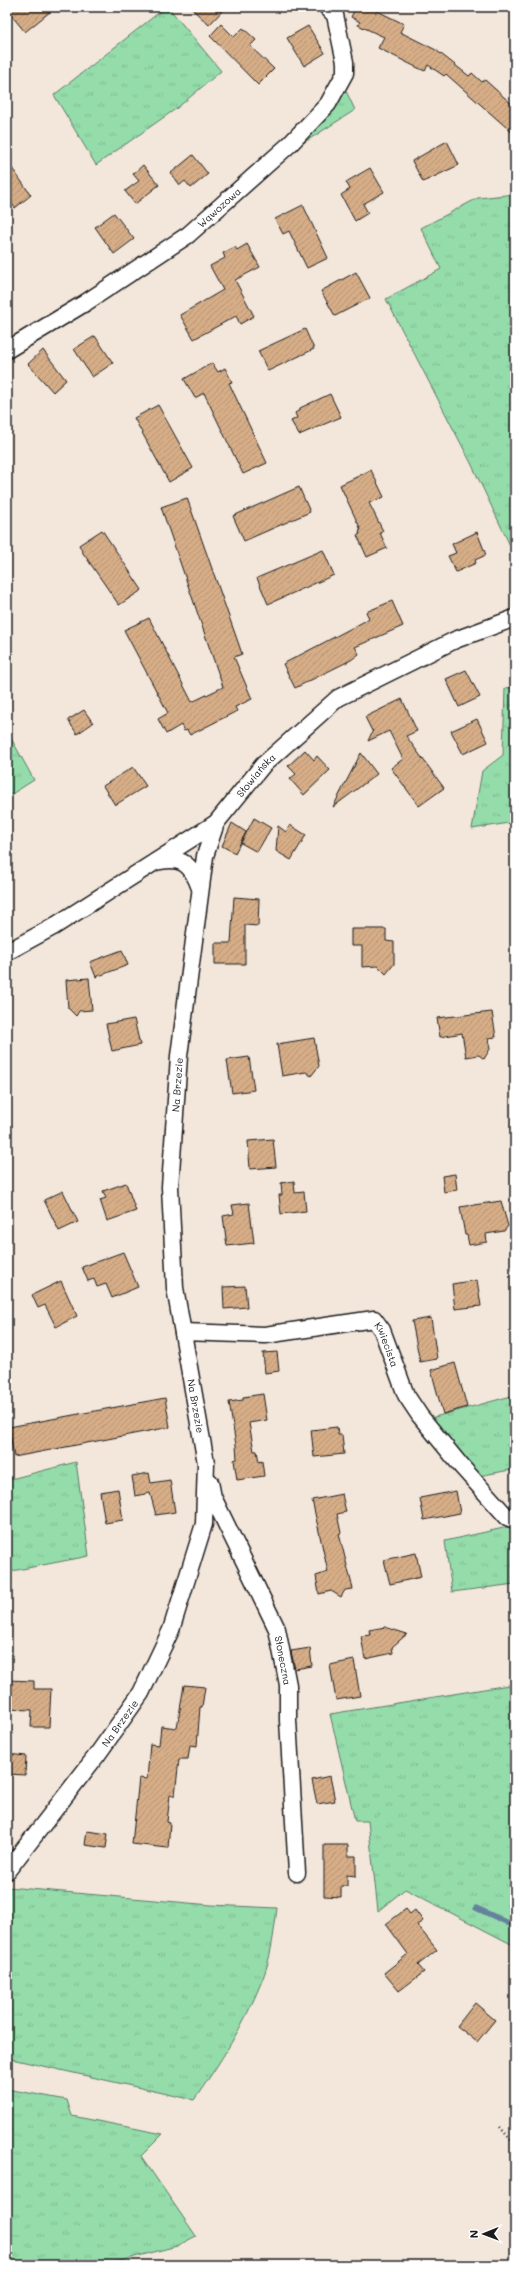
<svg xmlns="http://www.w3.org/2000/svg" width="522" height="2272" viewBox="0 0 522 2272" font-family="Mali,sans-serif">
  <defs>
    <pattern id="grass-tufts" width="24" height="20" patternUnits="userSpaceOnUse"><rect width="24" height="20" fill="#95dcab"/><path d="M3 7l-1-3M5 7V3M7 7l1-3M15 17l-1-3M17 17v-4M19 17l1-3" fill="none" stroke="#80bc93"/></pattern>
    <pattern id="building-hatch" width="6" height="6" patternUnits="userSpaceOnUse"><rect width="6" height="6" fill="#d6ad87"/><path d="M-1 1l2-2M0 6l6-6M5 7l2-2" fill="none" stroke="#b79474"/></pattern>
  </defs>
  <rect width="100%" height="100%" fill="#f3e6db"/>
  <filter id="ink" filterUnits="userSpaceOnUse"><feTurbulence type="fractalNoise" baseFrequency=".025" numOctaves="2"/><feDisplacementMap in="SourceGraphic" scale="8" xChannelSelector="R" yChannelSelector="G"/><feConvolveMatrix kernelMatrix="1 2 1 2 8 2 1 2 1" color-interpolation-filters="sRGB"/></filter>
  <g filter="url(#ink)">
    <g fill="url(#grass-tufts)" stroke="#587c64">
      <polygon points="166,7 168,7 221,71 177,108 96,165 54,95"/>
      <polygon points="346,91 355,110 297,147"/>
      <polygon points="515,194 515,556 471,463 386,299 441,269 421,228 478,198"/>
      <polygon points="515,687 515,822 472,829 482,771 503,755 505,688"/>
      <polygon points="7,731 34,780 7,797"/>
      <polygon points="515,1395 515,1469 479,1476 427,1419"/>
      <polygon points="76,1462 89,1556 7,1572 7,1480"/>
      <polygon points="508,1527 515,1529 515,1584 452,1592 445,1541"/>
      <polygon points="515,1684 515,1946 405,1889 378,1911 368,1821 355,1821 330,1714"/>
      <path d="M 7,1887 L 211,1905 L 277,1908 C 274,1932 271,1960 261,1983 C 244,2025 220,2063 194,2100 L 7,2058 Z"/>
      <polygon points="7,2089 67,2100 72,2116 163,2134 141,2156 196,2236 177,2246 104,2265 7,2265"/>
    </g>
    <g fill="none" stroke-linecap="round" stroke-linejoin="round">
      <polyline stroke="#65829c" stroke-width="5.5" points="476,1908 515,1926"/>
    </g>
    <g fill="url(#building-hatch)" stroke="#1c1c1c">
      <polygon points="7,7 56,7 25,32 7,10"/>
      <polygon points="190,7 226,7 209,25"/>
      <polygon points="356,7 369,7 404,24 400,32 436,50 469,76 472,73 482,82 485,80 515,107 515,135 446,74 444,76 428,65 425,71 416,67 378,48 384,37 358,25 360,22 351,17"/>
      <polygon points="221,24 234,37 243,28 256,40 250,46 274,69 258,85 210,36"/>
      <polygon points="308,26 325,53 304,66 287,38"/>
      <polygon points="447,141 459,165 423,182 412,161"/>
      <polygon points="193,155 208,174 191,188 185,181 180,185 171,173"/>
      <polygon points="7,161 31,195 15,208 7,197"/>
      <polygon points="143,165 159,185 135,204 125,191 139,181 133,174"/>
      <polygon points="370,168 384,192 363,204 368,213 355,221 341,195 350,189 346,182"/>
      <polygon points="303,205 328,258 307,268 289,231 283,234 275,219"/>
      <polygon points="114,213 134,239 114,254 95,227"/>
      <polygon points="247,244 260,267 235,280 254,316 240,324 236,316 194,339 180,315 223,290 210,266 225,258 223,253 235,247 237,250"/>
      <polygon points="356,272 370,298 335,316 321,291"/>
      <polygon points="305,329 314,349 268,371 258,351"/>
      <polygon points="95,336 113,363 92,377 74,349"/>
      <polygon points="43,350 66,380 53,392 28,364"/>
      <polygon points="212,363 218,372 225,368 232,382 229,383 267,463 243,474 204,393 195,398 184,379"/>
      <polygon points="330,394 341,417 299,435 291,421 297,418 295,413 300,410 300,408"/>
      <polygon points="158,405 193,468 169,482 134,418"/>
      <polygon points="371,470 384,497 369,503 383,531 380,533 387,548 367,557 357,535 360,534 359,531 361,530 340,485"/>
      <polygon points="299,487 310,512 244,541 233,516"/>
      <polygon points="187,498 239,645 242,654 234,657 252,699 235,707 237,711 190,735 187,730 184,731 181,725 166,734 158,719 168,713 124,630 149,618 192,702 223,687 161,507"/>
      <polygon points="102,530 142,590 119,605 83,553 79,545"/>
      <polygon points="477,532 486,555 475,560 476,563 456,572 448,556 456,553 452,544"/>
      <polygon points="323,550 334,575 268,604 257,578"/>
      <polygon points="392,601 403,626 355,647 359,654 351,660 295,688 283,664 365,621 369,618 366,612"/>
      <polygon points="466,670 480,697 459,707 446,679"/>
      <polygon points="402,699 417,731 406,736 444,788 419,806 391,768 403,759 389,731 368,741 373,730 372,731 365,717"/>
      <polygon points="84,710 93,723 77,734 68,720"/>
      <polygon points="477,719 488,742 463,754 451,731"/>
      <polygon points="305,750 314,760 317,756 330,770 304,795 290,779 296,774 288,766"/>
      <polygon points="361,753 377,774 333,807"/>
      <polygon points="133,767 146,786 115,805 103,786"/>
      <polygon points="254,818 271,828 257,852 241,843"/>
      <polygon points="232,823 246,832 235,853 222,846"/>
      <polygon points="290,825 306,835 291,860 276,851 278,826 286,832"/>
      <polygon points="234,897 259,899 258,926 245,925 245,964 215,964 215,943 231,943"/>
      <polygon points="351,929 386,929 386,941 394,942 394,964 386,974 378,966 362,967 362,946 351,946"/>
      <polygon points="122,950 128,965 96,977 90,962"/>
      <polygon points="89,978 92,1010 79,1011 76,1016 68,1008 66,980"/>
      <polygon points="492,1012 496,1037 488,1038 490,1049 484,1059 479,1055 466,1057 462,1033 440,1037 437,1018"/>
      <polygon points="134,1019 140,1045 112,1051 106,1024"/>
      <polygon points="314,1038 319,1066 311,1076 306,1072 282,1076 277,1044"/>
      <polygon points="249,1057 254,1090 232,1093 227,1060"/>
      <polygon points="273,1139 276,1167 250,1169 248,1141"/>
      <polygon points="455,1174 457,1190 444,1192 442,1176"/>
      <polygon points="294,1181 295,1193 304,1192 306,1211 281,1214 279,1195 282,1195 281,1183"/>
      <polygon points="126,1183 136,1211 107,1221 100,1200 106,1198 103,1191"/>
      <polygon points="63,1191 78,1222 59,1231 44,1200"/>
      <polygon points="501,1201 508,1226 504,1231 486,1234 487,1242 469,1245 467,1235 465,1235 460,1207"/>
      <polygon points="249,1203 254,1243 227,1246 223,1216 234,1214 232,1205"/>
      <polygon points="123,1252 138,1287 112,1298 106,1284 97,1287 94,1279 88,1281 82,1267"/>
      <polygon points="477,1280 481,1306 455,1309 452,1284"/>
      <polygon points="61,1281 77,1316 56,1327 45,1305 38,1308 32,1295"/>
      <polygon points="245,1286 247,1307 224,1309 223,1287"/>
      <polygon points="431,1318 437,1359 420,1362 412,1321"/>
      <polygon points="277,1352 279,1371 265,1373 263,1353"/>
      <polygon points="455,1363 467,1407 443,1414 431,1370"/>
      <polygon points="263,1394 267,1420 249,1423 254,1451 257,1451 259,1462 262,1461 264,1476 237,1480 234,1460 237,1459 236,1445 229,1402 243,1400 243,1397"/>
      <polygon points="165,1398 170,1427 14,1457 9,1427"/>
      <polygon points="337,1427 338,1435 342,1435 344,1454 314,1457 311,1430"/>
      <polygon points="149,1473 151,1483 170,1480 175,1512 156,1515 150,1493 135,1496 132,1476"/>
      <polygon points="118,1489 123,1520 105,1523 100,1492"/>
      <polygon points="456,1491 460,1513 424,1520 420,1498"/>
      <polygon points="342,1494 346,1512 337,1514 341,1533 339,1534 353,1589 345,1590 341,1597 331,1591 319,1594 316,1576 328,1572 312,1500"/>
      <polygon points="416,1553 421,1577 390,1584 384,1560"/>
      <polygon points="385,1627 407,1634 392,1647 393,1653 365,1659 361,1636 370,1635 369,1630"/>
      <polygon points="310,1648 312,1666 295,1669 291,1651"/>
      <polygon points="354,1660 360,1696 336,1700 330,1665"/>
      <polygon points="7,1680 34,1681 34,1689 51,1689 49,1727 31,1727 32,1710 7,1709"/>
      <polygon points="184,1685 205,1687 202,1707 200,1707 197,1746 190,1745 188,1759 179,1759 175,1795 170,1795 167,1822 170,1823 168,1848 132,1844 139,1778 147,1779 150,1744 159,1745 161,1726 177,1728"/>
      <polygon points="7,1754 26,1756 25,1775 7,1774"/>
      <polygon points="330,1776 335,1801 317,1804 312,1780"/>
      <polygon points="87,1831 108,1834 106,1848 85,1845"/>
      <polygon points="324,1845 348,1845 348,1856 356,1856 356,1876 347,1875 347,1886 341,1886 341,1897 324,1896"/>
      <polygon points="406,1909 410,1914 415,1910 423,1921 417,1925 437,1950 418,1965 424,1972 399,1991 384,1973 408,1954 386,1924"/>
      <polygon points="475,2003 495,2020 477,2042 457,2026"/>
    </g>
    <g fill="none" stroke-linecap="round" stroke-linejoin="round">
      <g stroke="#1c1c1c" stroke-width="19">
        <g id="minor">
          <path id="s1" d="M 7,350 L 85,303 L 188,235 L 290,144 L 328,104 L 345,73 L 345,62 L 335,15 L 327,7"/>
          <path d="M 155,862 C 182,856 191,863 200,888"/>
          <path id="s2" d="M 7,952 L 53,927 L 216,823 L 263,765 L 338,698 L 455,640 L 515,618"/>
          <path id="s3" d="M 183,1332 L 265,1335 L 374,1319 L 382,1330 L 406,1395 L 420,1416 L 462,1467 L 507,1517 L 515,1520"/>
          <path id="s4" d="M 210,1482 L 213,1497 L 277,1629 L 288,1685 L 288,1720 L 297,1873"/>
          <path id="s5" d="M 7,1871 L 97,1755 L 141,1693 L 171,1630 L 204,1524 L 206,1463 L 175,1288 L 170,1187 L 179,1056 L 205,856 L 216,823"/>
        </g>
      </g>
      <polyline stroke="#1c1c1c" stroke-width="2.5" stroke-dasharray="1 3" stroke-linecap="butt" points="500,2127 515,2145"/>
      <use href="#minor" stroke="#fff" stroke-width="16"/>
    </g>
  </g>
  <g text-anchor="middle" stroke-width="3.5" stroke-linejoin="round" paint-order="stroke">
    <g font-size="10" fill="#1c1c1c" stroke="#fff">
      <text dy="4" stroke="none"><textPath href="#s1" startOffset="256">Wąwozowa</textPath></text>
      <text dy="4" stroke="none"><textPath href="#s2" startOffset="308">Słowiańska</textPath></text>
      <text dy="4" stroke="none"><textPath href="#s5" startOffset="846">Na Brzezie</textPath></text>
      <text dy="4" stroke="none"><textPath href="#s3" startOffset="221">Kwiecista</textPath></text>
      <text transform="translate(196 1406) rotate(80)" y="4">Na Brzezie</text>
      <text dy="4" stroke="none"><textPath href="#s4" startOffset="194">Słoneczna</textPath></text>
      <text dy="4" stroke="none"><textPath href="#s5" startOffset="186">Na Brzezie</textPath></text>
    </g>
  </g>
  <rect width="522" height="2272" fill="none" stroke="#fff" stroke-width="24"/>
  <rect x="12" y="12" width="498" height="2248" fill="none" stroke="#1c1c1c" stroke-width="1.5" filter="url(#ink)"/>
  <g transform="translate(484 2234) rotate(269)" stroke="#ffffff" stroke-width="3" paint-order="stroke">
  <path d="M0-3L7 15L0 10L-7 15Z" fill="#1c1c1c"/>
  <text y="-6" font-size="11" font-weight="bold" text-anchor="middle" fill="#1c1c1c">N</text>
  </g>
</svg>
